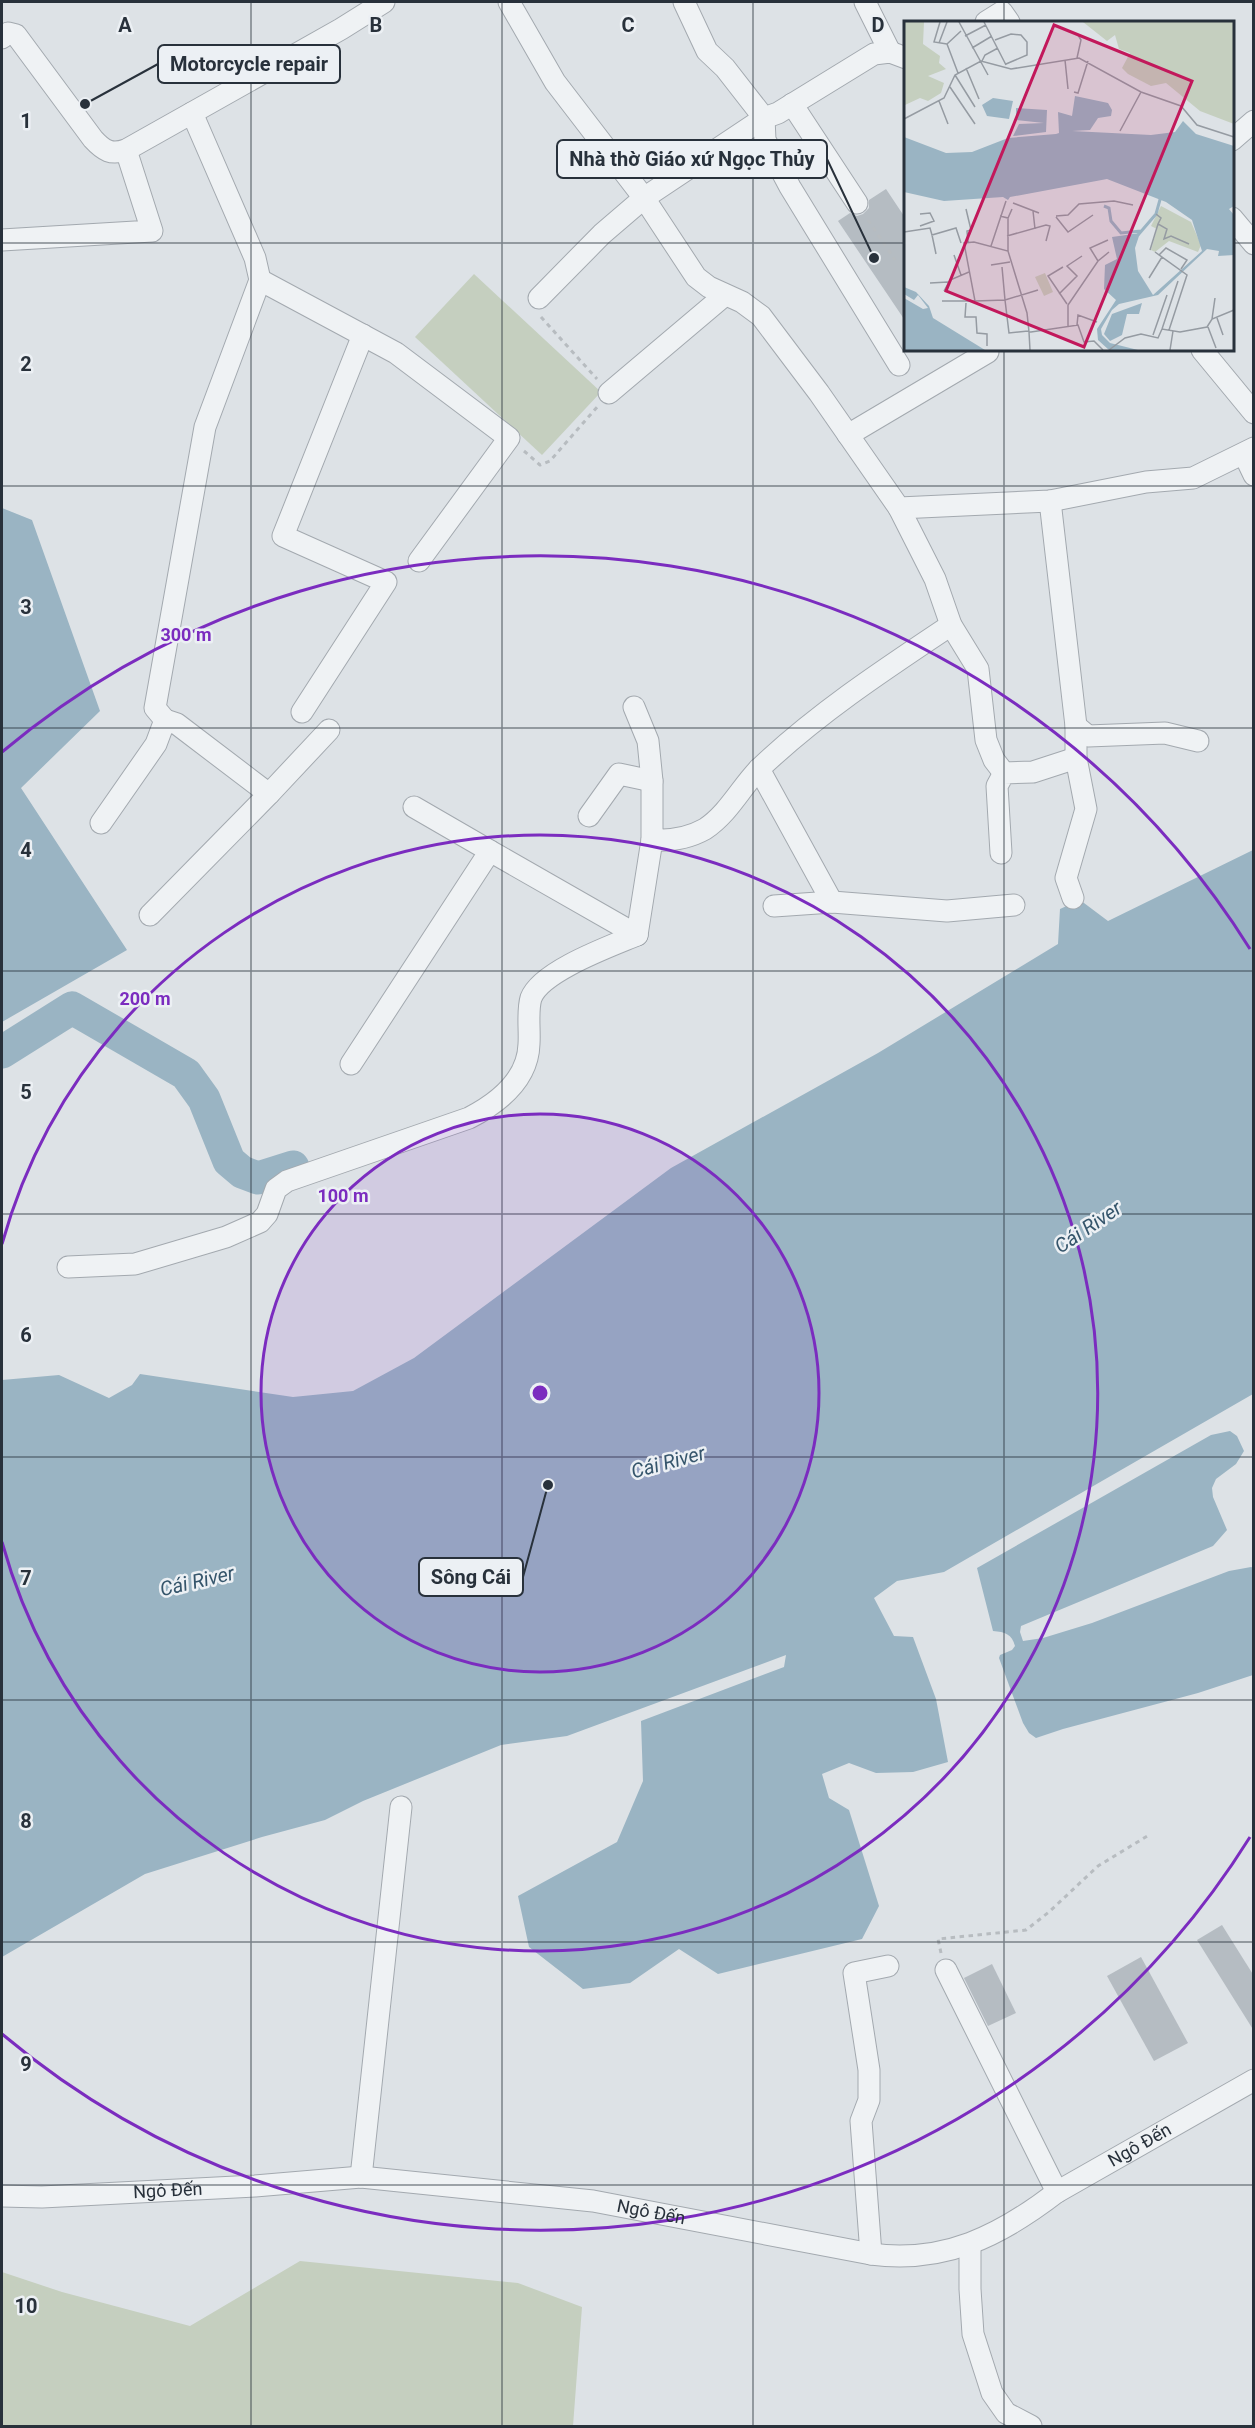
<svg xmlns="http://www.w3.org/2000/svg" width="1255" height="2428" viewBox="0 0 1255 2428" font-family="Roboto,sans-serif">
  <rect width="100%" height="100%" fill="#dde2e6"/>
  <g fill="#c5cfbf">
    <polygon points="474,274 601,392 542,455 415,337"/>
    <polygon points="300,2261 518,2283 582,2307 573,2426 2,2426 2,2272 62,2292 190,2326"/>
  </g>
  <g fill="#9ab4c3">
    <polygon points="2,508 32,520 100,711 21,788 127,950 2,1022"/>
    <polygon points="1253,850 1253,1394 944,1572 897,1581 874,1598 894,1636 913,1637 936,1699 948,1762 913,1772 876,1773 849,1763 822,1774 829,1798 849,1810 879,1906 862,1939 718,1974 679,1949 630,1983 583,1989 529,1947 518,1896 617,1842 643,1781 641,1721 784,1667 786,1655 567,1736 501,1745 363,1801 325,1820 262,1837 145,1874 2,1957 2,1380 59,1375 109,1398 132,1385 140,1374 293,1397 353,1391 414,1358 671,1168 878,1053 1058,944 1060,909 1080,900 1108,921"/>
    <path d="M 1230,1431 L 1237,1436 L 1244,1451 L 1236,1464 L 1216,1479 L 1212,1488 L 1213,1497 L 1227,1530 L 1213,1546 L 1021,1626 L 1020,1632 L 1023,1641 L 1043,1638 L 1092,1623 L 1229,1571 L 1251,1567 L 1254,1568 L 1253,1675 L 1198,1693 L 1063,1729 L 1036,1738 L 1029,1733 L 1023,1723 L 999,1658 L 1000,1655 L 1012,1650 L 1015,1646 C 1012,1634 1005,1632 993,1631 L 977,1568 L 1211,1435 Z"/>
  </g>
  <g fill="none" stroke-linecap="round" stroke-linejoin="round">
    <polyline stroke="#9ab4c3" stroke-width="33" points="2,1052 72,1008 186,1074 204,1099 229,1161 242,1172 258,1178 293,1167"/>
  </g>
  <g fill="#b5bcc2">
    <polygon points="886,189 906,219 906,322 838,221 850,213 857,216 863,214 869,208 869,200"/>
    <polygon points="1222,1925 1254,1976 1254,2031 1197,1940"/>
    <polygon points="1141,1957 1188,2043 1154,2061 1107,1976"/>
    <polygon points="992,1964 1016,2013 988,2026 964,1978"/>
  </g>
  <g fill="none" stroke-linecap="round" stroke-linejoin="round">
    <g stroke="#a3a9af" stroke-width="23">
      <g id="minor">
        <polyline points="509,2 555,82 644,198 696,277 709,287 742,302 761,316 819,393 899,508 1050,501 1146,482 1193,478 1254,448"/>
        <polyline points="684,2 707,51 725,68 764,118 778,113 874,54 890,52 906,58"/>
        <polyline points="865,2 890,52"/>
        <polyline points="986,22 1002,12 1009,22"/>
        <path d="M 2,38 L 8,33 L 16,35 L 93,139 C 104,151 111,155 126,150 L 341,29 L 384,2"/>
        <polyline points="792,104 857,203"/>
        <polyline points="764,118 765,140 790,187 899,365"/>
        <polyline points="1232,140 1254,121"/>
        <polyline points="1232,218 1254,244"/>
        <polyline points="2,240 152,231 126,150"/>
        <polyline points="260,280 396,353 509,438 419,561"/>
        <polyline points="539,298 602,234 644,198 764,118"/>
        <polyline points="1202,350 1254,413"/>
        <polyline points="609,393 725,295"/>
        <polyline points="848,435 988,352"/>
        <polyline points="1244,454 1254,475"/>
        <polyline points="1050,501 1076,726 1076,758 1086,809 1066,878 1073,898"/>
        <polyline points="899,508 935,579 951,625 978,669 986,740 994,760 1004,773"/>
        <path d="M 634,707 L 648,741 L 652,781 L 652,840 C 670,841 689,838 705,829 C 729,813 741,787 760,768 C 818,713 885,669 951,625"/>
        <polyline points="302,712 386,582 283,536 363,335"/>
        <polyline points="1076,726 1088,736 1165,733 1198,741"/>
        <polyline points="759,769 832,902"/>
        <polyline points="269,794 329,730"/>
        <polyline points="414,807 490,851"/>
        <polyline points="589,816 619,774 652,781"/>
        <polyline points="101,823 156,744 165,720 155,708 205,427 260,280 255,258 192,113"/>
        <polyline points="1001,853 997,786 1004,773 1033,772 1076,758"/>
        <polyline points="774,906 832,902 947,911 1014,905"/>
        <polyline points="150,915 269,794 177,724 165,720"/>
        <polyline points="637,935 652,840"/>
        <polyline points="351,1064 490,851 637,935"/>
        <path d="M 68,1267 L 135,1264 L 226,1237 L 260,1222 L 267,1214 L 276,1189 L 287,1181 L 469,1118 C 498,1103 528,1080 529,1044 C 530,1030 527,1011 531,998 C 541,971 611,946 637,935"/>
        <polyline points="946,1970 1057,2192"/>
        <polyline points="361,2177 401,1807"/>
        <path id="s1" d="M 2,2196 L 42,2197 L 255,2186 L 361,2177 L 593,2201 L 871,2254 C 944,2264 1000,2236 1057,2192 L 1254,2080"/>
        <polyline points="970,2244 970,2289 973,2334 992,2393 1006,2413 1031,2426"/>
        <polyline points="871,2254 861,2121 869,2100 869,2070 854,1973 888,1966"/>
      </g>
    </g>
    <g stroke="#b7bcc0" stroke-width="3" stroke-dasharray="4.5 4.5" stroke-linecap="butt">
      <polyline points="868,220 895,260"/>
      <polyline points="541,317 597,379"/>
      <polyline points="524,451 540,465 550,461 598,406"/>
      <polyline points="941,1953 938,1939 1026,1930 1049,1912 1098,1866 1149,1835"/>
    </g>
    <use href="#minor" stroke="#eff2f4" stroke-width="21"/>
  </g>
  <path fill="none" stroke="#28313b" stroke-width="1.5" stroke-opacity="0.55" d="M 251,2 L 251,2426M 502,2 L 502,2426M 753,2 L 753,2426M 1004,2 L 1004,22M 2,243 L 906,243M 1232,243 L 1254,243M 1004,350 L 1004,2426M 2,486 L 1254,486M 2,728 L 1254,728M 2,971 L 1254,971M 2,1214 L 1254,1214M 2,1457 L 1254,1457M 2,1700 L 1254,1700M 2,1942 L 1254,1942M 2,2185 L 1254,2185"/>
  <circle cx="540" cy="1393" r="279" fill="#7b2cbf" fill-opacity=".12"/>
  <g fill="none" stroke="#7b2cbf" stroke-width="3">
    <circle cx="540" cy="1393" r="279"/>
    <path d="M2 1244A558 558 0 1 1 2 1542"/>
    <path d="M1250 1837A837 837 0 0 1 2 2034M2 752A837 837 0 0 1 1250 949"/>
  </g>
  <g text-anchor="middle" stroke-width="5" stroke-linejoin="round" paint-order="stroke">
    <g font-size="18" fill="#28313b" stroke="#ecf0f4">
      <text dy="6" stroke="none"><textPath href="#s1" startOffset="1173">Ngô Đến</textPath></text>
      <text dy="6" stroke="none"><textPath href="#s1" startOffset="166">Ngô Đến</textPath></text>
      <text dy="6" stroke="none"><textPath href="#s1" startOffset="652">Ngô Đến</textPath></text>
    </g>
    <g font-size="20" font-style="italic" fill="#35556b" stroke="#ecf0f4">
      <text transform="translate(1088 1227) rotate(-34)" y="7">Cái River</text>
      <text transform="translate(668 1462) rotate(-15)" y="7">Cái River</text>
      <text transform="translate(197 1581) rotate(-13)" y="7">Cái River</text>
    </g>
  </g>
  <g transform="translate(904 21)">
    <rect width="330" height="330" fill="#dde2e6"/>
    <path d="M 0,1 L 20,1 L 19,23 L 36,35 L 35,42 L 42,48 L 24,55 L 40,62 L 37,72 L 24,80 L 16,77 L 1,84 ZM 179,1 L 330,1 L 330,103 L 296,90 L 262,62 L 247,65 L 224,53 L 218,47 L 226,32 L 215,28 L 211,14 L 203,20 ZM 257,185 L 287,201 L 297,224 L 294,231 L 265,220 L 251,231 L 247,229 L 253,208 L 247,205 ZM 141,252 L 149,271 L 140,275 L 131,256 Z" fill="#c5cfbf"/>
    <path d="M 171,75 L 204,82 L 208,89 L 207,95 L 194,97 L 186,109 L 168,110 L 247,114 L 271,111 L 279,100 L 292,113 L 330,125 L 330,185 L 325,188 L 330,194 L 330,234 L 314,235 L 315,230 L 303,228 L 254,274 L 215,283 L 208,289 L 197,308 L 198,314 L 206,322 L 234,329 L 205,329 L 194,319 L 193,308 L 212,279 L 200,268 L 201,244 L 213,238 L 208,216 L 236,212 L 231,227 L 234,250 L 249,274 L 298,230 L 288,199 L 262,181 L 203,158 L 106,176 L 104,179 L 99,176 L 40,180 L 0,171 L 0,116 L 42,132 L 68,131 L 104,117 L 152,113 L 155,112 L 154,91 L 168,95 ZM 89,77 L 109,80 L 105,98 L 83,95 L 78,84 ZM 112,87 L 143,89 L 142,111 L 109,115 L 115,103 L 140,102 L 112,99 ZM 0,266 L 12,271 L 25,285 L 29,297 L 81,329 L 0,329 L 0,277 L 19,288 L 24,287 L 14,274 L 10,279 L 0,273 ZM 238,282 L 235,293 L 223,293 L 218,314 L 206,320 L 200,313 L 208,293 Z" fill="#9ab4c3"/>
    <path fill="none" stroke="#9ab4c3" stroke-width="3" d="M 200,185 L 205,187 L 207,200 L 217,212 L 237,210M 234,214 L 252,193 L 257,175"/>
    <path fill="none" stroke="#959ba2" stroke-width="1.5" d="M 36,1 L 30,21 L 43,23M 55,1 L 84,54M 80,1 L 102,44M 61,15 L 82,4M 91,19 L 107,13 L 117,14 L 123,21 L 123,34 L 102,43M 35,22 L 43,1M 43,23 L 54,52M 43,23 L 57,10M 68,27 L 88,15M 173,37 L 177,19 L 174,14M 161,39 L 164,68M 78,40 L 81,34 L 94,27M 62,47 L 75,78M 51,54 L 71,86M 46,66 L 71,103M 170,71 L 174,72 L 184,40M 35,80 L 44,103M 0,98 L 40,77 L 51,54 L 77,40 L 107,48 L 175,37 L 237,71 L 277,85 L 293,104 L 330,116M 216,110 L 237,71M 109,182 L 135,192M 62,188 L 67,209 L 63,210 L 64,221M 129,190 L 131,208M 252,193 L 257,197 L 254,203 L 263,208 L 260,218 L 267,215 L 285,223M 96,195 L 104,197 L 108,188M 152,195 L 164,194 L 175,183 L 210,180 L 229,184M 152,196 L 164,211 L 189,194M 16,205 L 30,200 L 26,192 L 16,193M 0,211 L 26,207 L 28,214 L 52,207 L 57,222M 28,214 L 32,233M 103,215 L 142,204 L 146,205 L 142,220M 87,225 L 102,180M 246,229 L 254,203M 104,230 L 104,197M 251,231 L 283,254 L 265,309M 50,234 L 57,254M 255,234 L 262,227 L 283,239 L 277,248M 194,240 L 186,227 L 204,219M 87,244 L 106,241M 98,246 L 101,279 L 134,269M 159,246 L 144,255 L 163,283M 245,257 L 258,236M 26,262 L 44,261M 40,270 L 46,259 L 65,251M 155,273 L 173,255 L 163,245 L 178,235M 38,280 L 71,280M 62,282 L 61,296 L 72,296 L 73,312 L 83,313 L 83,325M 313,297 L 319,314M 308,298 L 311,277M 173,304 L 174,294 L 193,301M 164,305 L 164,284 L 194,240 L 205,231M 304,306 L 312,327M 258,308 L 274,260M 249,314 L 263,274M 126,329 L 125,311 L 123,292 L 104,230 L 70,221 L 60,222 L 71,280 L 101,279 L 105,312 L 124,310 L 125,311 L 127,311 L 174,304 L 180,321 L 190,320 L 199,329M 205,329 L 221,317 L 237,313 L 254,317 L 258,308 L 276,311 L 303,306 L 308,298 L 330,289M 266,329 L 269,310"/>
    <path fill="#c2185b" fill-opacity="0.15" stroke="#c2185b" stroke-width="3" d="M 150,4 L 288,60 L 180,326 L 42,270 Z"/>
    <rect width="330" height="330" fill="none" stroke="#28313b" stroke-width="3"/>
  </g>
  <g font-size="20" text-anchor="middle" font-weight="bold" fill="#28313b" stroke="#ecf0f4" stroke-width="5" stroke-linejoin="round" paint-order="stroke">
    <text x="125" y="32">A</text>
    <text x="376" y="32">B</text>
    <text x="628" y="32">C</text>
    <text x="878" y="32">D</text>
    <text x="26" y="128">1</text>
    <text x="26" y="371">2</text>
    <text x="26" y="614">3</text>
    <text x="26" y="857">4</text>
    <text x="26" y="1099">5</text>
    <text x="26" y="1342">6</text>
    <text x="26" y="1585">7</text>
    <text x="26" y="1828">8</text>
    <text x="26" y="2071">9</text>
    <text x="26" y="2313">10</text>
  </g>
  <circle cx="540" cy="1393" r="9" fill="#7b2cbf" stroke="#ecf0f4" stroke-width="3"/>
  <g font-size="18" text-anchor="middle" font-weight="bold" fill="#7b2cbf" stroke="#ecf0f4" stroke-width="5" stroke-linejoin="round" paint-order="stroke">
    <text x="186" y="641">300 m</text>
    <text x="145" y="1005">200 m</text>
    <text x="343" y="1202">100 m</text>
  </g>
  <path fill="none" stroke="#28313b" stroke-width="2" d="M85 104L158 64M874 258L827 159M548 1485L523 1577"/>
  <g fill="#28313b" stroke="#ecf0f4" stroke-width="2">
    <circle cx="85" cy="104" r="6"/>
    <circle cx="874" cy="258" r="6"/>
    <circle cx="548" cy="1485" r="6"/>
  </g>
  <g fill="#ecf0f4" stroke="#28313b" stroke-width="2">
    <rect x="158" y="45" width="182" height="38" rx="6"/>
    <rect x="557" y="140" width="270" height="38" rx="6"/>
    <rect x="419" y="1558" width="104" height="38" rx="6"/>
  </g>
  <g font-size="20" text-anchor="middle" font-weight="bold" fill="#28313b">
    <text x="249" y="71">Motorcycle repair</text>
    <text x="692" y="166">Nhà thờ Giáo xứ Ngọc Thủy</text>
    <text x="471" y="1584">Sông Cái</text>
  </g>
  <rect width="1255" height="2428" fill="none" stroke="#28313b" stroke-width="6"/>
</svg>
